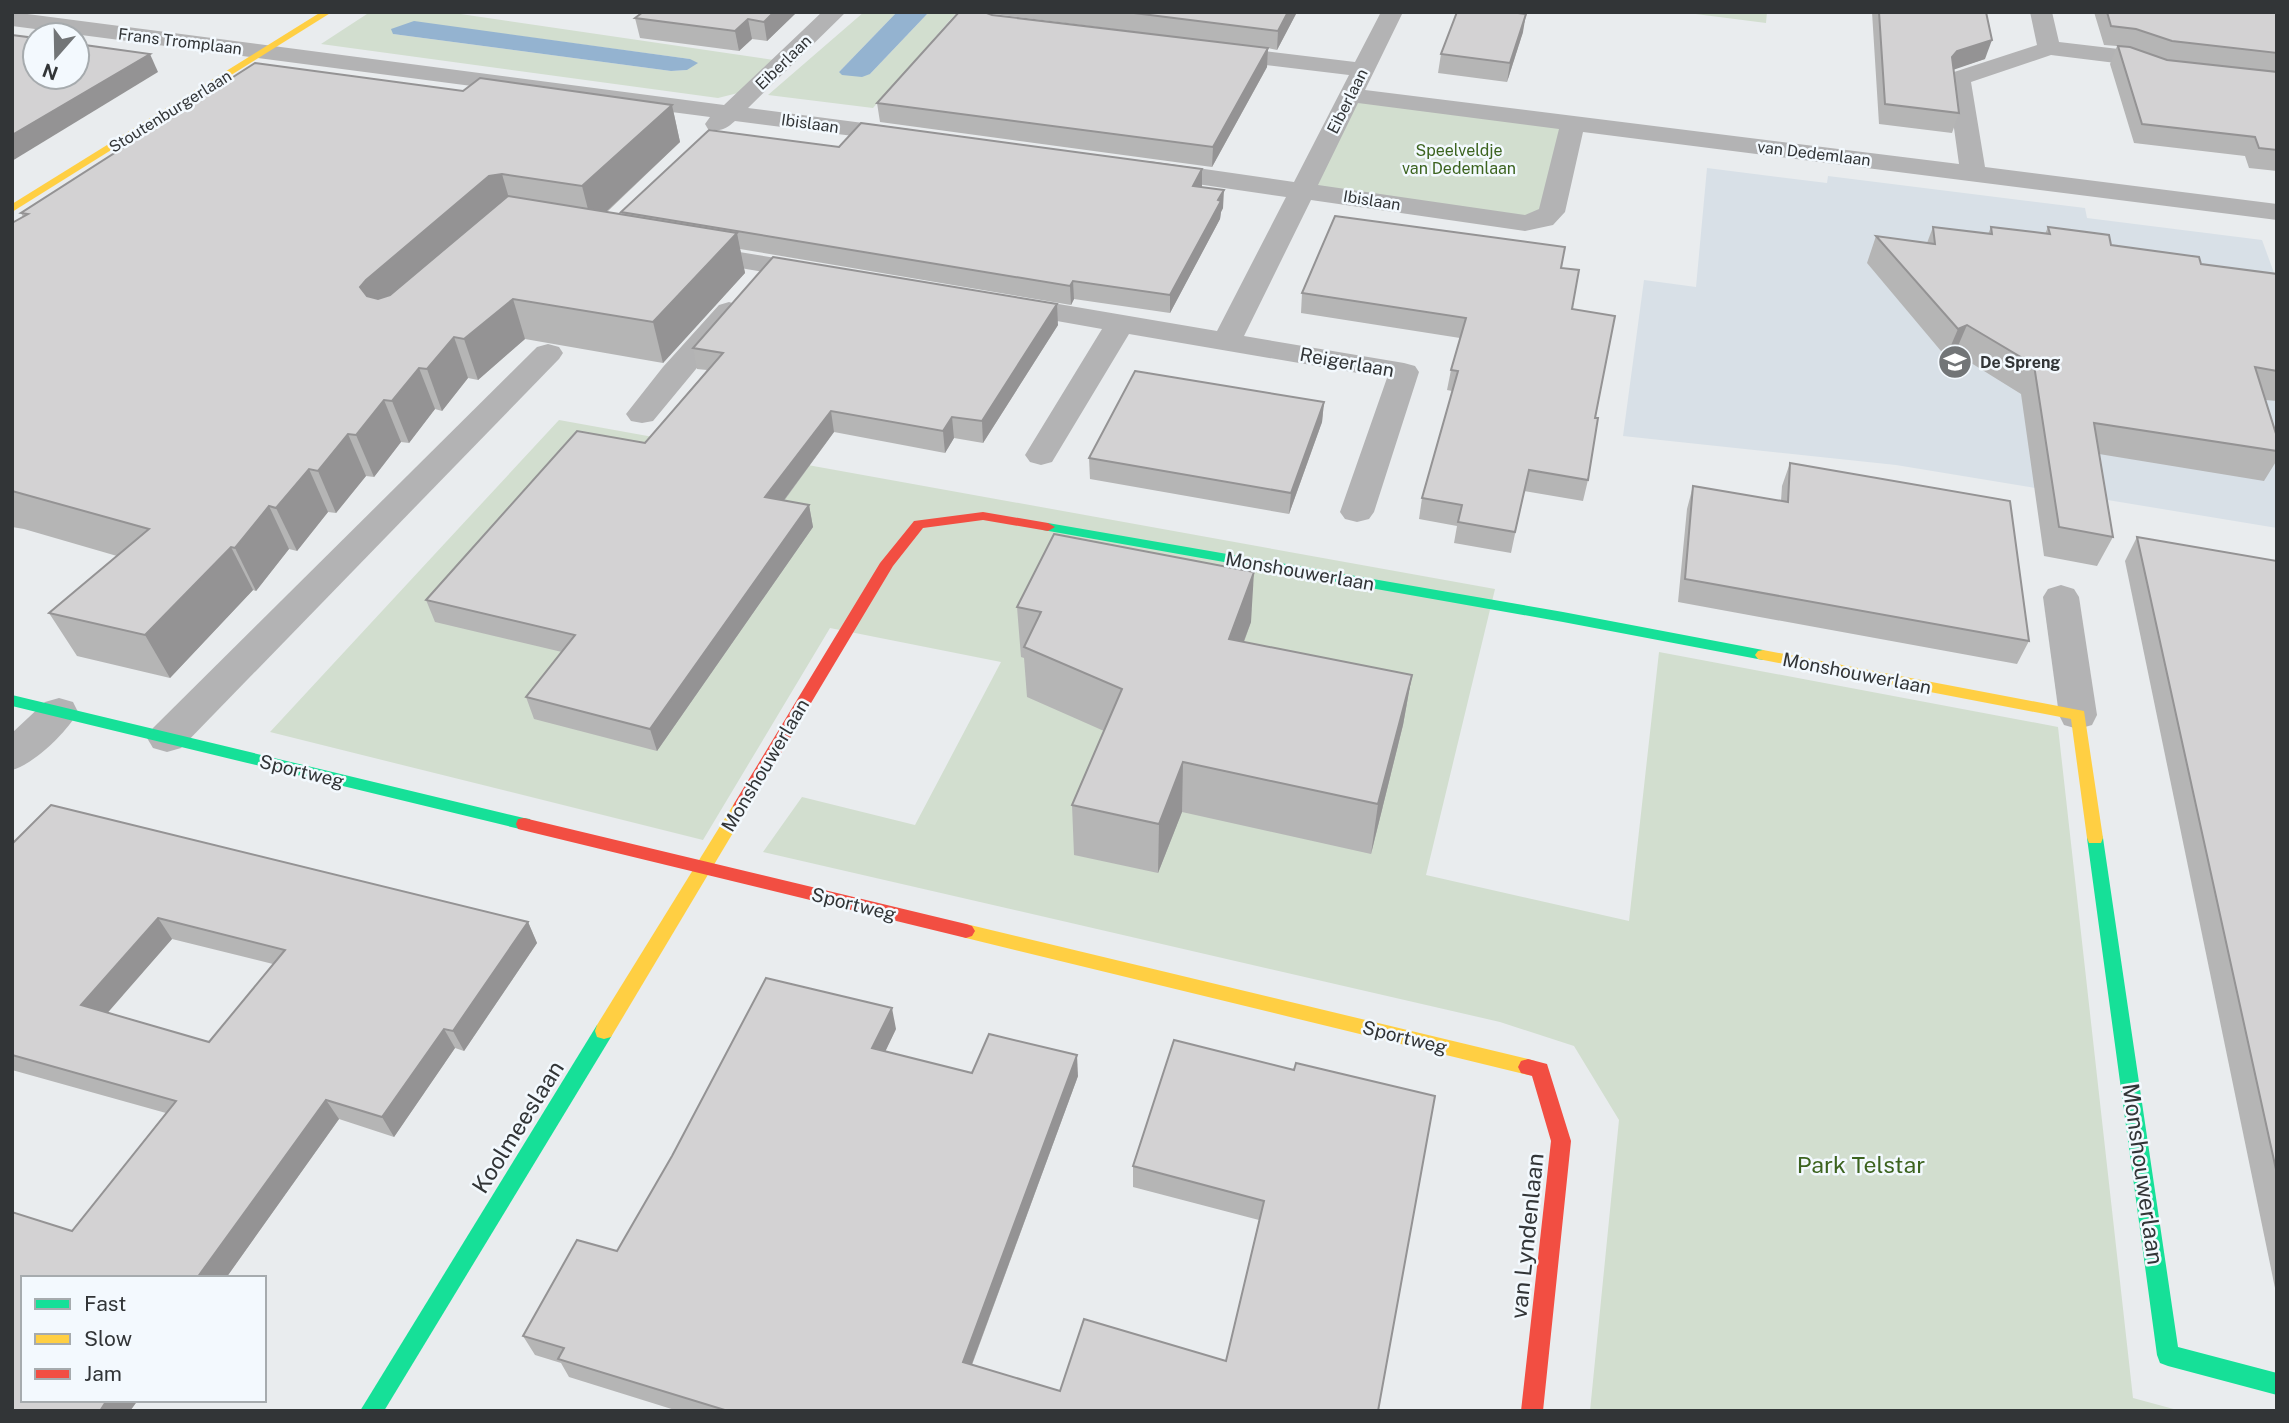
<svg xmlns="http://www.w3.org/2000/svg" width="2289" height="1423" viewBox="0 0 2289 1423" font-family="'Public Sans',sans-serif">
  <rect width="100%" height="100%" fill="#e9ecee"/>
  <polygon fill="#d8e0e7" points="1707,168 1827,183 1828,176 2085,208 2087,218 2262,240 2277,281 2277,528 1896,465 1623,436 1644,280 1696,287"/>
  <g fill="#d2decf" fill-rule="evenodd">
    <path d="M 370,12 L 447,12 L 774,60 L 742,92 L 718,98 L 321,44 ZM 496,33 L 690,59 L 687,70 L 671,71 L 393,34 Z"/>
    <polygon points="864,12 897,12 839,72 870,74 929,12 957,12 873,108 768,95"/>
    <polygon points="1680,12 1767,12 1766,23"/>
    <polygon points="1354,98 1566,125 1541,209 1524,216 1318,186 1315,178"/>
    <polygon points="559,420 1495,589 1426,875 1629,921 1659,652 2058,727 2133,1398 2181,1411 1590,1411 1619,1120 1574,1046 1500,1022 763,852 802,797 915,825 1001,662 830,628 703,840 270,732"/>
  </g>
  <g fill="#94b3d0">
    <polygon points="897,12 929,12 870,74 862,77 842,75 839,72"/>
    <polygon points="414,21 690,59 698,63 687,70 671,71 393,34 391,29"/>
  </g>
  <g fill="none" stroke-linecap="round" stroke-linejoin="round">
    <g fill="#b3b3b4" fill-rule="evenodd">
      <path d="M 12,12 L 724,105 L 822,12 L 846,12 L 748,108 L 909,129 L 918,131 L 921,136 L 918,141 L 909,143 L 735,121 C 726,129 721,132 708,129 L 705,124 L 710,117 L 12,26 Z"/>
      <path d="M 1381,12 L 1403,12 L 1365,90 L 1959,164 L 1947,78 L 1951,73 L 2037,45 L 2030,12 L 2052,12 L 2059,42 L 2127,50 L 2171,64 L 2175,69 L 2171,74 L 2163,76 L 2124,64 L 2051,55 L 1971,82 L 1985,167 L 2277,204 L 2277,220 L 1583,132 L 1565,212 L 1553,225 L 1525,231 L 1311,200 L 1244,336 L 1404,363 L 1415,366 L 1419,372 L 1374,512 L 1369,519 L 1357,522 L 1345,519 L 1340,512 L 1387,378 L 1129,334 L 1052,462 L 1041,465 L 1030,462 L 1025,455 L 1102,329 L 995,310 L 991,304 L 995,298 L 1005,295 L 1217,331 L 1286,197 L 1149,177 L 1140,174 L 1136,169 L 1140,164 L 1149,161 L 1294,182 L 1349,75 L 1215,59 L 1207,57 L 1204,52 L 1207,47 L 1215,45 L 1355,62 ZM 1358,103 L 1559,129 L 1539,209 L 1525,215 L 1318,185 Z"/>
      <polygon points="691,244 818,265 828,267 832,273 828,279 818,281 681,258 677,252 681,246"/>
      <polygon points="729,302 739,305 744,311 739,317 653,421 642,423 631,421 626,414 663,367 719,305"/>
      <polygon points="548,344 559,347 563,353 559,359 181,748 167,752 153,748 147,738 153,728 537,347"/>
      <polygon points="2061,585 2074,589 2079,597 2097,715 2092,725 2078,729 2064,725 2059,715 2043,597 2048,589"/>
      <path d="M 59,698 L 73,702 L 78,712 C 67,732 34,764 12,770 L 12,733 L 45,702 Z"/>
    </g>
    <g fill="#16e098" fill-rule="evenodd">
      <polygon points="1048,523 1563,612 1763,650 1771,655 1763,660 1563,622 1043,530 1041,527 1043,524"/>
      <polygon points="12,695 524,818 530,819 532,824 530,829 524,830 12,706"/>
      <polygon points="2095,832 2101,833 2103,838 2178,1347 2277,1373 2277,1395 2168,1366 2160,1363 2157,1355 2087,838 2089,833"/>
      <polygon points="604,1023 611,1025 613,1031 611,1037 384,1411 360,1411 597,1025"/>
    </g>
    <g fill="#ffcf43" fill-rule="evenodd">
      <polygon points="321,12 332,12 12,212 12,204"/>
      <polygon points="1763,650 2084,711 2103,838 2101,843 2089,843 2087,838 2071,719 1758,659 1755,655 1758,651"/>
      <polygon points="741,800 747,802 749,806 611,1037 604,1039 597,1037 595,1031 597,1025 735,802"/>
      <polygon points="966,924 1528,1059 1535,1061 1538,1067 1535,1073 1528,1075 966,938 960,936 957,931 960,926"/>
    </g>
    <g fill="#f24e42" fill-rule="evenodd">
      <polygon points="983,512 1048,523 1055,527 1048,531 983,520 923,528 893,566 747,810 735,810 733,806 735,802 880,563 914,521"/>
      <polygon points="524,818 966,924 972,926 975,931 972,936 966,938 518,829 516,824 518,819"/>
      <polygon points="1528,1059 1547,1064 1571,1141 1543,1411 1521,1411 1551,1141 1532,1076 1521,1073 1518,1067 1521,1061"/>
    </g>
  </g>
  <g fill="#b5b5b5" fill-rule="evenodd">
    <polygon points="643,12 797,12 767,41 752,39 739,51 640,38 635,18"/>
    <path d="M 959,12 L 1297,12 L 1277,50 L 1268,48 L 1267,67 L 1212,167 L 880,122 L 877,103 ZM 994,14 L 1263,48 L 992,15 Z"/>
    <polygon points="1872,12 1986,12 1985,59 1953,69 1959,113 1952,133 1879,124"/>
    <polygon points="2094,12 2277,12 2277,171 2249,168 2245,156 2134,143 2110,64 2117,46 2104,45"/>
    <polygon points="1523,32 1507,82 1438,73 1441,54"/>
    <polygon points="463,91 672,105 680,142 607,212 622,214 621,212 839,147 1201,187 1223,208 1221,212 1220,219 1170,313 1074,299 1071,305 740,249 745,273 663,363 525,339 478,380 468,378 442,411 435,409 409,443 401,442 374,477 366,476 336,513 328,512 297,551 289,549 256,591 253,590 170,678 77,656 49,613 117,556 24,529 12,527 12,223 23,217 21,213"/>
    <polygon points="1933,227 1988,234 1991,227 2045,234 2048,227 2111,245 2201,264 2277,274 2277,401 2265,400 2277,437 2277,460 2264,481 2099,454 2113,537 2097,566 2044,556 2021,394 1955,353 1946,357 1867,263 1876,236 1927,243"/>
    <polygon points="1561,268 1572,309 1595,418 1588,480 1583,501 1524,491 1511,553 1454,543 1457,526 1419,519 1422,498 1452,391 1447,390 1451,370 1460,338 1301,313 1302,293"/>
    <polygon points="1058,325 983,443 954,438 945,453 834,432 784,501 809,505 813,527 657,751 534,719 526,697 562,652 435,622 426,600 645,443 707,370 697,369 693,348"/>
    <polygon points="1324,402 1322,422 1289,514 1090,479 1089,458"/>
    <polygon points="1790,463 2029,641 2017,664 1678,602 1687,509 1693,486 1781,501 1782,486"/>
    <polygon points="2137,537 2277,561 2277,1289 2275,1288 2125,561"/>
    <polygon points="1017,607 1251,622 1244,642 1412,675 1403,725 1371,854 1182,812 1158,873 1074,855 1072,805 1104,731 1027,697 1024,658 1021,657"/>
    <path d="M 51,805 L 528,922 L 537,943 L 464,1051 L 455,1048 L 394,1137 L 339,1119 L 226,1278 L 23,1278 L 23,1400 L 138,1400 L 130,1411 L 12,1411 L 12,1212 L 72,1231 L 166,1113 L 12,1070 L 12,844 ZM 172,939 L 273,964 L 209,1042 L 107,1012 Z"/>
    <polygon points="896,1029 885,1051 972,1073 1078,1076 972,1365 1060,1391 1226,1361 1259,1220 1133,1187 1133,1166 1294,1070 1378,1411 678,1411 569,1377 561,1363 535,1355 523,1336 617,1251"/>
  </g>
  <g fill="#949394">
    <polygon points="774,12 797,12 767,41 764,22"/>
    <polygon points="1288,12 1297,12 1277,50 1278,31"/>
    <polygon points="1526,14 1523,32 1507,82 1510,63"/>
    <polygon points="748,19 752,39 739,51 735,31"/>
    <polygon points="1992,40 1985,59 1950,71 1952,57 1957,51"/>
    <polygon points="1268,48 1267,67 1212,167 1213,147"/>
    <polygon points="150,54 158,72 12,161 12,135"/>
    <polygon points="672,105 680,142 592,225 582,186"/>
    <polygon points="1202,169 1202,187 1193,186"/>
    <polygon points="502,174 513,212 381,320 360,287 366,280 489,176"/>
    <polygon points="1224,190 1223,208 1221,212 1220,219 1170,313 1170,295"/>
    <polygon points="737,233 745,273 663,363 653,322"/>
    <polygon points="1073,281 1074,299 1071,305 1070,286"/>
    <polygon points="513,299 525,339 478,380 464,339"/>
    <polygon points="1057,304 1058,325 983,443 982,421"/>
    <polygon points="1967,325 1955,353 1946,357 1958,329"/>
    <polygon points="454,337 468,378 442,411 427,369"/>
    <polygon points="419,368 435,409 409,443 392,401"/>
    <polygon points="384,400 401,442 374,477 356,435"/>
    <polygon points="1324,402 1322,422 1289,514 1291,493"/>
    <polygon points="831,411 834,432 770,519 765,497"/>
    <polygon points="952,417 954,438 945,453 943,431"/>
    <polygon points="348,434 366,476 336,513 318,471"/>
    <polygon points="309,469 328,512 297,551 276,508"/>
    <polygon points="809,505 813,527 657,751 650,729"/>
    <polygon points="269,506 289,549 256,591 235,548"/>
    <polygon points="231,547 253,590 170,678 145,635"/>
    <polygon points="1254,572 1251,622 1226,689 1229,639"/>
    <polygon points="1412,675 1403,725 1371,854 1378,804"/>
    <polygon points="1183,762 1182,812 1158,873 1159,824"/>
    <polygon points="158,918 172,939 97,1025 81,1005"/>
    <polygon points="528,922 537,943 464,1051 453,1031"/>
    <polygon points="892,1008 896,1029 877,1069 872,1048"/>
    <polygon points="444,1029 455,1048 394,1137 382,1117"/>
    <polygon points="1077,1055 1078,1076 966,1380 963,1362"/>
    <polygon points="326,1100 339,1119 226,1278 197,1278"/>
    <polygon points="107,1400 138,1400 130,1411 100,1411"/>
  </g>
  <g fill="#d3d2d3" stroke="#949394" stroke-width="2" fill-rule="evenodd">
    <polygon points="643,12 774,12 764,22 748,19 735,31 635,18"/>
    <polygon points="959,12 984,12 992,15 1268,48 1213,147 877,103"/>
    <polygon points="1126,12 1288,12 1278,31"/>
    <polygon points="1457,12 1510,12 1526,14 1510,63 1441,54"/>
    <polygon points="1879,12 1986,12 1992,40 1957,51 1952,57 1959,113 1885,104"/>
    <polygon points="2107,12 2277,12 2277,53 2172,41 2136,29 2111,26"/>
    <polygon points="12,35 35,38 35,77 77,77 77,44 150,54 12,135"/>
    <polygon points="2118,46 2130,47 2167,60 2277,72 2277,150 2259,148 2255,137 2142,124"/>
    <polygon points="255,63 463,91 480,78 672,105 582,186 502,174 489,176 366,280 360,287 367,296 378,299 390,295 508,196 737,233 653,322 513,299 464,339 454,337 427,369 419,368 392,401 384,400 356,435 348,434 318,471 309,469 276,508 269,506 235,548 231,547 145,635 49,613 149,529 12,491 12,223 28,214 21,213"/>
    <polygon points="861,123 1202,169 1193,186 1224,190 1218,200 1221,201 1170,295 1073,281 1070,286 621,212 709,130 839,147"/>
    <polygon points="1335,216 1565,247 1561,268 1579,270 1572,309 1615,316 1595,418 1598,418 1588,480 1529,470 1515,532 1458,522 1462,505 1422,498 1458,371 1451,370 1466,318 1302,293"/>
    <polygon points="1933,227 1992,234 1991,227 2050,234 2048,227 2109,235 2111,245 2199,257 2201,264 2277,274 2277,371 2255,367 2277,437 2277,451 2094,423 2113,537 2059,527 2034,365 1967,325 1958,329 1876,236 1935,244"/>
    <polygon points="773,257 1057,304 982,421 952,417 943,431 831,411 765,497 809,505 650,729 526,697 575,635 426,600 577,431 645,443 723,353 693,348"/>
    <polygon points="1135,371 1324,402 1291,493 1089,458"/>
    <polygon points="1790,463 2010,501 2029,641 1685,579 1693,486 1788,502"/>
    <polygon points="1054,534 1254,572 1229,639 1412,675 1378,804 1183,762 1159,824 1072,805 1122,689 1024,647 1041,612 1017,607"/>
    <polygon points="2137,537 2277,561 2277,1174"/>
    <path d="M 51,805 L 528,922 L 453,1031 L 444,1029 L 382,1117 L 326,1100 L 197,1278 L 23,1278 L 23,1400 L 107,1400 L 100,1411 L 12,1411 L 12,1212 L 72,1231 L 176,1101 L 12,1055 L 12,844 ZM 158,918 L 285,950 L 209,1042 L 81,1005 Z"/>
    <polygon points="766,978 892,1008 872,1048 972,1073 989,1034 1077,1055 963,1362 1060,1391 1084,1319 1226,1361 1264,1201 1133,1166 1174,1040 1294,1070 1296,1063 1435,1096 1378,1411 728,1411 558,1359 564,1348 523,1336 577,1240 617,1251 672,1156"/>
  </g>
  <defs>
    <g id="school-disc" transform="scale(1.75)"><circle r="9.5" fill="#727577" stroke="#f3f9fe"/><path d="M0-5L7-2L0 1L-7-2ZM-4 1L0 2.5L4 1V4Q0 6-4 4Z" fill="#fff"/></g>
  </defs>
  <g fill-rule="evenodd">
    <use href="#school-disc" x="1955" y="362"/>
  </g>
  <g text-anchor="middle" stroke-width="5" stroke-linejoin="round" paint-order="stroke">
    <g font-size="16" fill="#323537" stroke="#f3f9fe">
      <text transform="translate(180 41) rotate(7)" y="6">Frans Tromplaan</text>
      <text transform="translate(783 62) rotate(-44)" y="6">Eiberlaan</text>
      <text transform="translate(1347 101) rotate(-63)" y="6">Eiberlaan</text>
      <text transform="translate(170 111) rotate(-32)" y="6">Stoutenburgerlaan</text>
      <text transform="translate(810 123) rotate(8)" y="6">Ibislaan</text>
      <text transform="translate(1814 153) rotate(7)" y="6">van Dedemlaan</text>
      <text transform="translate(1372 200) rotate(9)" y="6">Ibislaan</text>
    </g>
    <g font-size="16" fill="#3c631f" stroke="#f3f9fe">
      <text x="1459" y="156">Speelveldje<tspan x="1459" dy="18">van Dedemlaan</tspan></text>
    </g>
    <g font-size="16" font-weight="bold" fill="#323537" stroke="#f3f9fe" text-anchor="start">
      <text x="1980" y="368">De Spreng</text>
    </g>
    <g font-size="19" fill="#323537" stroke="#f3f9fe">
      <text transform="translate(1347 362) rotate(10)" y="7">Reigerlaan</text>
      <text transform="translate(1300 571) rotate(10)" y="7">Monshouwerlaan</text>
      <text transform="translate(1857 673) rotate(11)" y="7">Monshouwerlaan</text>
      <text transform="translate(765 765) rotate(-59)" y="7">Monshouwerlaan</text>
      <text transform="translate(302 771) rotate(14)" y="7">Sportweg</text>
      <text transform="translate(854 904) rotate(14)" y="7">Sportweg</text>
      <text transform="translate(1405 1037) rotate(14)" y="7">Sportweg</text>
    </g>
    <g font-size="23" fill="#323537" stroke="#f3f9fe">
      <text transform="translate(518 1127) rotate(-58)" y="8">Koolmeeslaan</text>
      <text transform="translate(2143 1174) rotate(82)" y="8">Monshouwerlaan</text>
      <text transform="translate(1527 1236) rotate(-84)" y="8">van Lyndenlaan</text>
    </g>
    <g font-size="23" fill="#3c631f" stroke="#f3f9fe">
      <text x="1861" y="1173">Park Telstar</text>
    </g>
  </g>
  <rect width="2289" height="1423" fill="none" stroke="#323537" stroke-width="28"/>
  <rect x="21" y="1276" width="245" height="126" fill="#f3f9fe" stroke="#a6abae" stroke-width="2"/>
  <rect x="35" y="1299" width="35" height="10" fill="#16e098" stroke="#a6abae" stroke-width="2"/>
  <text x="84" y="1311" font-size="21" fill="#323537">Fast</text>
  <rect x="35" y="1334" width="35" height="10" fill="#ffcf43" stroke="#a6abae" stroke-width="2"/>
  <text x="84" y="1346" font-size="21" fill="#323537">Slow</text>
  <rect x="35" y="1369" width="35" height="10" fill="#f24e42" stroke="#a6abae" stroke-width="2"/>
  <text x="84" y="1381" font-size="21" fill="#323537">Jam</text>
  <g transform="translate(56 56) rotate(200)"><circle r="33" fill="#f3f9fe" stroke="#a6abae" stroke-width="2"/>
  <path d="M0-5L12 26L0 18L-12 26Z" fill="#727577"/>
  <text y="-10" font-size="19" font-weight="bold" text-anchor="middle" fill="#323537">N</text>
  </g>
</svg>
